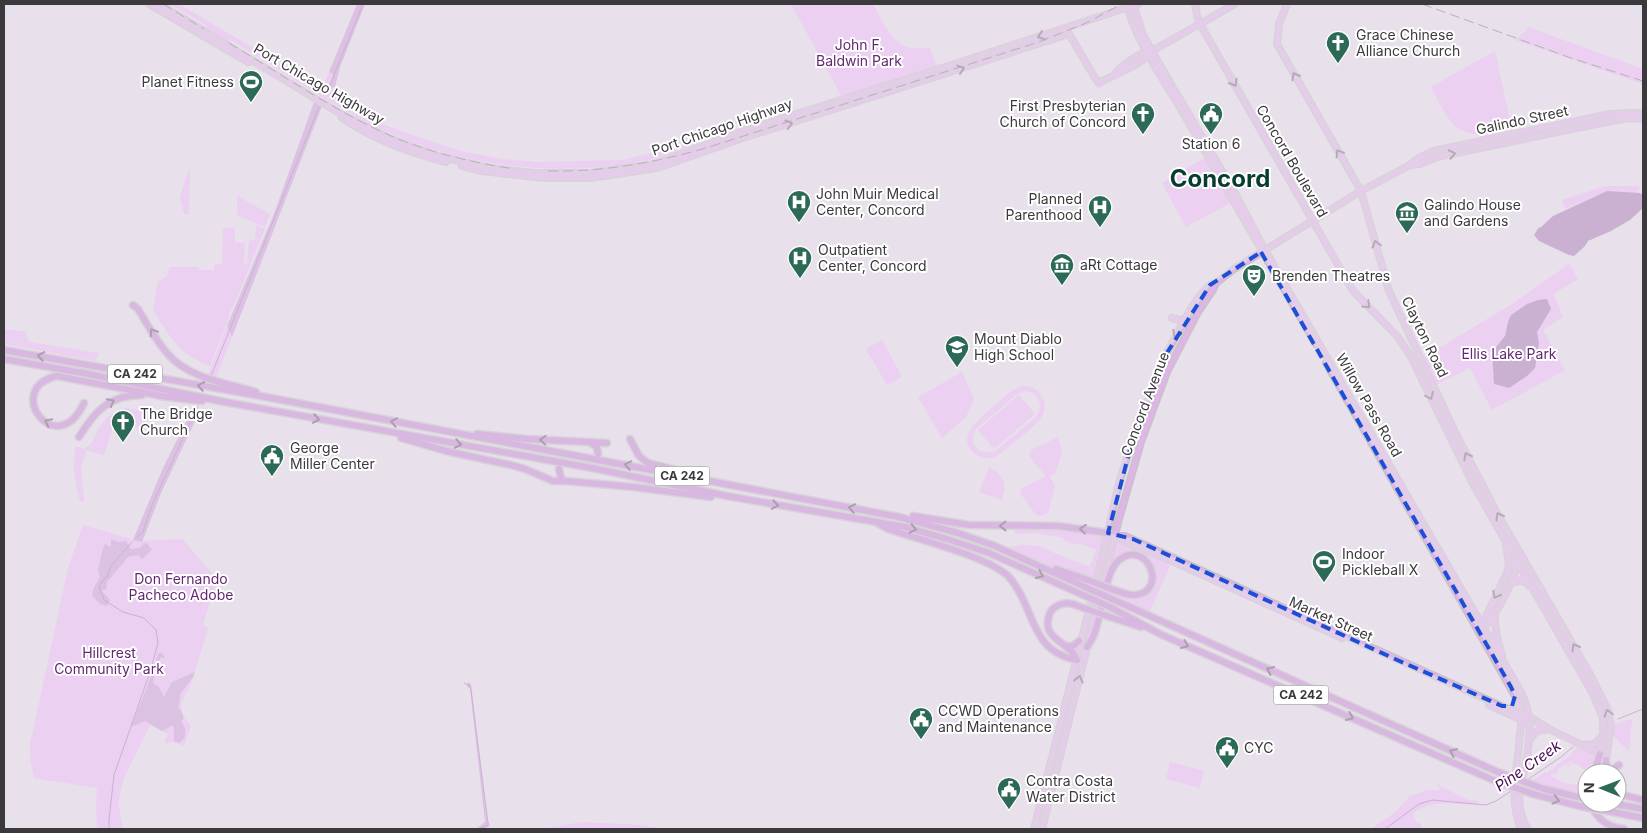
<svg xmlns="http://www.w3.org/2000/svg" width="1647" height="833" viewBox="0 0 1647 833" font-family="Inter,sans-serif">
  <rect width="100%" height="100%" fill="#e8e0ea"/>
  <g fill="#efbcfb" fill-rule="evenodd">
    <path d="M 170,4 L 179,4 L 322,89 L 329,72 L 334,75 L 329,88 L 335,87 L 333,96 L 385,125 L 418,137 L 465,152 L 503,159 L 536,162 L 621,160 L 674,148 L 700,140 L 703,147 C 682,152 662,158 640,162 C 553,177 462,167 381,129 C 329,104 280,70 231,40 L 228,44 L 215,34 L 204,29 L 206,25 Z"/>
    <path d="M 791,4 L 873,4 C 887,28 895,55 929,47 L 939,70 L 843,99 Z"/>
    <polygon points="1528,27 1643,69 1643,84 1515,40 1526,31"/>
    <path d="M 1495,51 L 1513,135 L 1487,140 C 1479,134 1470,134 1461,130 C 1447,122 1439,101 1431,87 Z"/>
    <polygon points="1206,157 1234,201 1186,227 1162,183"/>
    <polygon points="188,171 190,171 189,214 184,214 180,198"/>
    <polygon points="1605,186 1638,186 1640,188 1636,193 1607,191 1565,209 1562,200"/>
    <polygon points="237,196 270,214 265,227 237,215"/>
    <path d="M 256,225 L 265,229 L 233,307 L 230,310 L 229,317 L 210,366 C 176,352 172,339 153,310 L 158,282 L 167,276 L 170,267 L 199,267 L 199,270 L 214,270 L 215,264 L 222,264 L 223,228 L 235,229 L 235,243 L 245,243 L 244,264 L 247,265 L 249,241 L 255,240 Z"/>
    <polygon points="1569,264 1578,279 1553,294 1563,317 1543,330 1565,370 1492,410 1470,368 1434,386 1421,359 1512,304"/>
    <polygon points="227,326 232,337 215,380 207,378"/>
    <polygon points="4,329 18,331 25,331 29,342 99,353 96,361 4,344"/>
    <polygon points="882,340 902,377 887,385 866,349"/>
    <polygon points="962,372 974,399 966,417 942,438 918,397"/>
    <path d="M 1024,386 C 1041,387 1049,401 1042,417 C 1036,425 1001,455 992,458 C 986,459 979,457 974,453 C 954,435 983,416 995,405 C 1004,398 1012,388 1024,386 ZM 1024,391 L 1033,393 L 1038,398 L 1040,405 L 1039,412 L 1035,418 L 995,451 L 988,453 L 978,450 C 972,443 971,436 976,429 L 1016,395 Z"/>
    <polygon points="1019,395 1035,414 994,449 978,430"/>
    <path d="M 126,408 L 153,413 L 148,429 L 114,423 L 104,455 L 86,450 L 81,468 L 84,501 L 80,501 C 75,482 72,466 76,446 L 84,449 L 91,444 L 98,430 L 107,417 Z"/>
    <polygon points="1058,437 1062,452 1055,474 1049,476 1055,485 1048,512 1042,516 1036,515 1020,493 1022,488 1046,476 1029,456 1031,450"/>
    <path d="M 989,467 C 1004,476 1008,483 1002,500 L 979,492 Z"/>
    <polygon points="83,525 138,541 182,539 212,573 214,588 203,625 208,628 192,682 182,701 181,709 182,715 191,726 184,746 172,741 167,744 164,742 168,734 150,725 124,778 118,802 123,829 97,829 96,802 97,788 34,778 30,757 30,745 68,568"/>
    <polygon points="1014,525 1108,533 1093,582 1056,570 1036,561 1029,561 1001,549 1021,545 1040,546 1052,552 1090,567 1096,550 1079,543 1077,545 1065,541 1063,538 1035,533 1015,534"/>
    <path d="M 1114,538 L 1172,561 L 1148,615 L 1105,596 L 1102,586 ZM 1123,557 L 1144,558 L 1153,578 L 1141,594 L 1107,587 L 1110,575 Z"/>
    <polygon points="1632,719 1629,751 1611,734 1611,725"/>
    <path d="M 1580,744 L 1600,754 L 1594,773 L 1587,773 L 1587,799 L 1528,784 L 1545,772 L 1547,773 L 1568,757 ZM 1572,761 L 1574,762 C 1572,762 1569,764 1567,766 L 1569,767 L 1570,764 C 1577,763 1581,766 1585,771 L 1585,780 C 1575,787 1567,785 1556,779 L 1556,777 L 1552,777 L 1550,774 L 1557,774 L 1559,768 Z"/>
    <polygon points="1170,762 1204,771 1200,788 1166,779"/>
    <path d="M 1435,783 L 1468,800 L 1478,801 L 1477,804 C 1455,806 1429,797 1412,815 L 1417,823 L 1421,824 L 1421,827 L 1419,829 L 1371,829 L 1394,813 L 1410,796 L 1428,790 L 1441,790 Z"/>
    <polygon points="582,822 638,825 667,829 541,829"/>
  </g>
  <g fill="#ce9dda">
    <polygon points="357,4 365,4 340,67 335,87 329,88 334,75 329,72"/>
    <polygon points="314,102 322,106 232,337 227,326 274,214"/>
    <polygon points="188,418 196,419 161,493 142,542 133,540 163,468"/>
    <polygon points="111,539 118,542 126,541 131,549 140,548 146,542 152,550 142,559 138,555 128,557 107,582 107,587 105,590 101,590 110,600 107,606 100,604 92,596 94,587 100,578 98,570 103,548 105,544 111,547"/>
    <path d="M 162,652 L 165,659 L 161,657 C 157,665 155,673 153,683 L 159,687 L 164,697 L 172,682 L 195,672 L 193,677 L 181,693 L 178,708 L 181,710 L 184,718 L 181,721 L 185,728 L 185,737 L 179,743 L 174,741 L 174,729 L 173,725 L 162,731 L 145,721 L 131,727 L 148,684 L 158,654 Z"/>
    <polygon points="468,682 471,684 487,819 490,826 484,829 476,829 485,822 470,688 467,687"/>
  </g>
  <g fill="#a878b3">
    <polygon points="1607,191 1640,193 1643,195 1643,208 1630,220 1611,231 1588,241 1585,246 1574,256 1569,255 1539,241 1534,235 1539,227 1540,228 1553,216"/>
    <polygon points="1547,299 1551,309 1537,332 1539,343 1535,368 1527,376 1509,388 1494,384 1492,352 1505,336 1508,322 1511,315 1527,304 1538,300"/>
  </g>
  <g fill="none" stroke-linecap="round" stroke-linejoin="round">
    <g stroke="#a878b3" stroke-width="1">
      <polyline points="327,92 363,4"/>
      <polyline points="211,376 319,107"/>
      <polyline points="136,538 143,532 152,505 198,406"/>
      <polyline points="464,683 470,686 471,691 488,823 488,825 479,829"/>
      <polyline points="1618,719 1643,709"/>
      <polyline points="1527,780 1561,757 1573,747"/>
      <polyline points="109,829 109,820 114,775 150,672 158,643 156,630 144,618 123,612 104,600 99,586 107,576 111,566 132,542"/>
      <polyline points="1385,829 1419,804 1432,800 1486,805 1496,801 1511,791"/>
    </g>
    <g stroke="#c4c4c4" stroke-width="8">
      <g id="major">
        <polyline points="149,4 248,62"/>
        <polyline points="159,4 341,114 391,139 438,156 489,168 534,173 590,173 656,164 740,132 961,62 1138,4"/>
        <path d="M 1133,4 L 1143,35 L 1165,74 L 1235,193 L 1265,250 L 1348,394 L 1506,666 C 1514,680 1525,696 1528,712 C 1531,727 1529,746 1526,762 C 1521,786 1513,806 1528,829"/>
        <polyline points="1195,4 1197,16 1200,24 1353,291 1398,337 1411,357 1473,484 1593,694 1603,718 1603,733 1600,754"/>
        <path d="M 1127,6 C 1138,46 1165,81 1185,116 C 1229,193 1272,269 1316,344"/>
        <path d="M 1068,32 L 1095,78 L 1099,83 C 1113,75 1143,64 1151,53"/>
        <path d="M 1115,74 C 1123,64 1140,52 1152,51 L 1235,4"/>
        <path d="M 342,118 C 373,139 409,153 446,162"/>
        <polyline points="1411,165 1420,164 1437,157 1611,121 1630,118 1643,119"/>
        <polyline points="462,166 482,171 545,178 591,178 657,168 743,138 1069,34"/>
        <polyline points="1172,318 1180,320 1185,319"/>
        <path d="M 1326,363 L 1515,696 C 1517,702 1520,709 1521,715 C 1522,721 1521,728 1520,734 C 1518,766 1508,798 1521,829"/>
        <polyline points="1108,533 1119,536 1125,536 1521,715 1528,716 1549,729 1600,754 1606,760 1611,725 1608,710 1591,676 1497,513 1455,432 1389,291 1361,191 1277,44 1279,24 1287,4"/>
        <polyline points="1119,536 1123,541 1172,561 1342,638"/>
        <path d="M 1510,584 C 1517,580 1524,579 1529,586"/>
        <path d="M 1495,613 C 1494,628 1497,640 1502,655"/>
        <polyline points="1481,627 1507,573 1509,565 1506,545"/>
        <path d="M 1481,630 C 1496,618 1514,580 1518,562"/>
        <polyline points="1489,705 1524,721"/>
        <polyline points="1529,740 1537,731 1548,729"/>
        <polyline points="1584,745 1595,744 1603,735"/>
        <polyline points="1034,829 1103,554 1119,483 1133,438 1165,356 1190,310 1200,295 1210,285 1216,283 1234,269 1361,191 1410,165 1417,159 1433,151 1610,114 1631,113 1643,113"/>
        <polyline points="1042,829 1119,519 1141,442 1167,372 1198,312 1213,290 1216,283"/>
      </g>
    </g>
    <g stroke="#c4c4c4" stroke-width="9">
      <g id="highway">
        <path d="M 133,305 L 138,309 C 147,324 156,341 168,354 C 189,379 227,383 256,392"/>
        <polyline points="4,350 266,397 899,517 958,533 995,546 1083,586"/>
        <polyline points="4,359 83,373 225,402 592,468 727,496 905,527 947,539 989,553 1081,594"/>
        <polyline points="160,396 202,401"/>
        <path d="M 84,403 C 56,463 2,388 57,376 L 162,396"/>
        <polyline points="477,434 527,439 607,443"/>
        <path d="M 79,437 C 95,411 109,395 142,395"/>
        <polyline points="401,438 450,452 511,465 525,469 553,481 566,481 633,487 711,497"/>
        <polyline points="630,439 639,456 648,463 680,471"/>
        <polyline points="591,443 597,447 598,454"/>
        <polyline points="559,469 561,478 564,481"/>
        <polyline points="913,516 969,525 1058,526 1108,533"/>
        <path d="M 879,524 L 888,529 C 917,539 990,557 1009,577 C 1035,606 1029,652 1077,660"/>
        <polyline points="1056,569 1085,579"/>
        <polyline points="1112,599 1498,772"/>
        <polyline points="1110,607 1160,634 1493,780"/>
        <polyline points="1107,616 1141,627"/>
        <polyline points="1066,646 1073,646 1079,641"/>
        <path d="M 1087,647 C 1089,643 1092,640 1093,637 C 1102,618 1104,574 1118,561 C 1145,536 1170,590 1136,595 C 1129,596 1121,592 1114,590"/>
        <path d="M 1077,660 C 1071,642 1041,640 1049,616 C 1050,611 1054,607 1059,605 C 1066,602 1072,603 1078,606"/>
        <polyline points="1606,760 1607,773"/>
        <polyline points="1594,773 1600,754"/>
        <polyline points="1610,773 1613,769 1619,765"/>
        <polyline points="1544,789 1587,799"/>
        <polyline points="1617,791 1623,795 1643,800"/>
        <polyline points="1533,794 1579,806"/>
        <path d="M 1590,803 C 1597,819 1607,827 1624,829"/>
        <polyline points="1610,803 1643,809"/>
        <polyline points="1613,812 1643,818"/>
      </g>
    </g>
    <use href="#major" stroke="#ddb6e6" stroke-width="5.5"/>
    <use href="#highway" stroke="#c686d5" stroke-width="6"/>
    <g stroke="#7a767b" stroke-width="1" stroke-dasharray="10 5" stroke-linecap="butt">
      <polyline points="163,4 204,29"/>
      <polyline points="1422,4 1571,58 1643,81"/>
      <path d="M 229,43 C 284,76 339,114 398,139 C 436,154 475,163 515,169"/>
      <path d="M 548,171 C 603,172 653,163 706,148 L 1039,42 L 1086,23 L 1122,4"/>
    </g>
    <g stroke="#c4c4c4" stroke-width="9" stroke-linecap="butt">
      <g id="highway-bridge">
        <polyline points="1085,579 1114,590"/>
        <polyline points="1083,586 1112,599"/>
        <polyline points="1081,594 1110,607"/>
        <polyline points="1078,606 1107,616"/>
        <polyline points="1498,772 1544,789"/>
        <polyline points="1493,780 1533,794"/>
        <polyline points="1579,806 1613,812"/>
      </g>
    </g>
    <use href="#highway-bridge" stroke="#c686d5" stroke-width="6"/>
  </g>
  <defs><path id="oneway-chevron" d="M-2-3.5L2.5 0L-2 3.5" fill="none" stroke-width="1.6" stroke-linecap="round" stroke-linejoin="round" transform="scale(1.25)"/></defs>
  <g stroke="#7c6b80">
    <use href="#oneway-chevron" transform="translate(1041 36) rotate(162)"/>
    <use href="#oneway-chevron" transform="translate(961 69) rotate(-18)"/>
    <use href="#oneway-chevron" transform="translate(1295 76) rotate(-120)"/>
    <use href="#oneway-chevron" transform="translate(1234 83) rotate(60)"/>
    <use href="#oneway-chevron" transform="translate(789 124) rotate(-17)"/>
    <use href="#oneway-chevron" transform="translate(1339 153) rotate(-121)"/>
    <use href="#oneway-chevron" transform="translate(1452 154) rotate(-12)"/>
    <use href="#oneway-chevron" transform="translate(1376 244) rotate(-106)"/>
    <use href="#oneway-chevron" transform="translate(1367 305) rotate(44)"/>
    <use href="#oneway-chevron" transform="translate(1176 334) rotate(118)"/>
    <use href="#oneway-chevron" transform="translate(1430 396) rotate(64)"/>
    <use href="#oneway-chevron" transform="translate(1467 456) rotate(-118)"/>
    <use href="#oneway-chevron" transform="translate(1499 516) rotate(-120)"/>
    <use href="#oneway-chevron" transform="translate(1496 595) rotate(117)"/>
    <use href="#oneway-chevron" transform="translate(1575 647) rotate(-120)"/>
    <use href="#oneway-chevron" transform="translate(1079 679) rotate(-76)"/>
    <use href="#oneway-chevron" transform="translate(1608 713) rotate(-106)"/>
  </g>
  <g stroke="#65506a">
    <use href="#oneway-chevron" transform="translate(153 332) rotate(-123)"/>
    <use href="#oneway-chevron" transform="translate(41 356) rotate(-170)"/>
    <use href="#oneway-chevron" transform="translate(201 386) rotate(-170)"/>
    <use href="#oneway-chevron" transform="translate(111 402) rotate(-28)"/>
    <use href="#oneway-chevron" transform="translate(316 419) rotate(11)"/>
    <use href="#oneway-chevron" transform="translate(48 422) rotate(-154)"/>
    <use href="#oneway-chevron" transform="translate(394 422) rotate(-169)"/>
    <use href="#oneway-chevron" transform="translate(543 440) rotate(-177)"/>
    <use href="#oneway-chevron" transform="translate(458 444) rotate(10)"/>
    <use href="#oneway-chevron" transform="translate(628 465) rotate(-169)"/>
    <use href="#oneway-chevron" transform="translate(775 505) rotate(10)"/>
    <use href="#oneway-chevron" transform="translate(852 508) rotate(-169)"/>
    <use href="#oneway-chevron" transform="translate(1003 526) rotate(179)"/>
    <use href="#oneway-chevron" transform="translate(913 529) rotate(13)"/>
    <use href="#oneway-chevron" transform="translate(1083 529) rotate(-173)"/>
    <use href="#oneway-chevron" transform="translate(1040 575) rotate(24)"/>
    <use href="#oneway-chevron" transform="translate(1185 645) rotate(24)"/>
    <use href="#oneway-chevron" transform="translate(1270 670) rotate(-156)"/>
    <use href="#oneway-chevron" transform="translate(1350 717) rotate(24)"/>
    <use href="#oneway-chevron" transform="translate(1453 752) rotate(-156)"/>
    <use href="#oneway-chevron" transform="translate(1556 800) rotate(14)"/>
  </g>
  <path d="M0 0H1647V833H0ZM 1261,252 L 1511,687 L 1515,696 L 1512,706 L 1502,706 L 1395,659 L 1133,539 L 1108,533 L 1133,438 L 1165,356 L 1210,285 Z" fill="#e8e0ea" fill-opacity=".55" fill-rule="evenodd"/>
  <path fill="none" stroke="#1d4ed8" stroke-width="4" stroke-dasharray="10 6" stroke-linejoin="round" d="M 1261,252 L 1511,687 L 1515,696 L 1512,706 L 1502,706 L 1395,659 L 1133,539 L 1108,533 L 1133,438 L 1165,356 L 1210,285 Z"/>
  <defs>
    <g id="church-pin" transform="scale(1.25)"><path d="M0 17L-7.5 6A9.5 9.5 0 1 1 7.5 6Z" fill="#2c6a57" stroke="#fff"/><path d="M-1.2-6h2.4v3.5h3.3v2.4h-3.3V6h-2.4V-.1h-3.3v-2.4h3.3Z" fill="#fff"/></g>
    <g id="stadium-pin" transform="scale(1.25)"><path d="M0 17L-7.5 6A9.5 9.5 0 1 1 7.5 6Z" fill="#2c6a57" stroke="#fff"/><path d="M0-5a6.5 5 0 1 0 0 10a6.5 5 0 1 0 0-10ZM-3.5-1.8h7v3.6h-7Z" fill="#fff"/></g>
    <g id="civic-pin" transform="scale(1.25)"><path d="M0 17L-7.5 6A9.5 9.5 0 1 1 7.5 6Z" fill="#2c6a57" stroke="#fff"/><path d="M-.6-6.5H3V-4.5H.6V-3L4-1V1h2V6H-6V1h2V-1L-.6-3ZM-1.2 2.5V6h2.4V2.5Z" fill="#fff"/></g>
    <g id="hospital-pin" transform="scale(1.25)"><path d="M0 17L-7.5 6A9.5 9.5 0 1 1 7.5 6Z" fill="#2c6a57" stroke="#fff"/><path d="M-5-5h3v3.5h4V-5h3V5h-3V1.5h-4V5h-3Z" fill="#fff"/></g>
    <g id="museum-pin" transform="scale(1.25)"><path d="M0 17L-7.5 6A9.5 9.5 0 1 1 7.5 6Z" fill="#2c6a57" stroke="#fff"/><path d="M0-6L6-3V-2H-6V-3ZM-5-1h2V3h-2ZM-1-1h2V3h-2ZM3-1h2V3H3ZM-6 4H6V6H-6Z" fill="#fff"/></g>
    <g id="theatre-pin" transform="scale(1.25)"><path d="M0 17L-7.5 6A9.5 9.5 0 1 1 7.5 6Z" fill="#2c6a57" stroke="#fff"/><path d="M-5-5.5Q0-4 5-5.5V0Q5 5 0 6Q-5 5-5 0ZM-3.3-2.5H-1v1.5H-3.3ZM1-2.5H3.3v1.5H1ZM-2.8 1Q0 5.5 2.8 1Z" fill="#fff"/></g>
    <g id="school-pin" transform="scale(1.25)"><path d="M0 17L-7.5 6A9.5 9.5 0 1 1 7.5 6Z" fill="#2c6a57" stroke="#fff"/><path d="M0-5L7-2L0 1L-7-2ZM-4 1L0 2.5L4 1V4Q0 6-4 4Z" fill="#fff"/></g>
  </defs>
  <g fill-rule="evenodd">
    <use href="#church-pin" x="1338" y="43"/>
    <use href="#stadium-pin" x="251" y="82"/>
    <use href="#church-pin" x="1143" y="114"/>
    <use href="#civic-pin" x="1211" y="114"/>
    <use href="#hospital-pin" x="799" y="202"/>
    <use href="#hospital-pin" x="1100" y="207"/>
    <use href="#museum-pin" x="1407" y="213"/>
    <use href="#hospital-pin" x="800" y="258"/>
    <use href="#museum-pin" x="1062" y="265"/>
    <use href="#theatre-pin" x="1254" y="276"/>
    <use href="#school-pin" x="957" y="347"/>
    <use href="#church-pin" x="123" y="422"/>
    <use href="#civic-pin" x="272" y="456"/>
    <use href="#stadium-pin" x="1324" y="562"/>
    <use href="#civic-pin" x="921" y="719"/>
    <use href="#civic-pin" x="1227" y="748"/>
    <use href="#civic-pin" x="1009" y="789"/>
  </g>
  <g text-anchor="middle" stroke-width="4" stroke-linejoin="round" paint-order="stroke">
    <g fill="#fff" stroke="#767476" stroke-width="1">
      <rect x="107.5" y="364.5" width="55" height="19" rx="4"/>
      <rect x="654.5" y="466.5" width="55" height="19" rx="4"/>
      <rect x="1273.5" y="685.5" width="55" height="19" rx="4"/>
    </g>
    <g font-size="12" font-weight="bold" fill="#3c393c">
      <text x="135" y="378">CA 242</text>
      <text x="682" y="480">CA 242</text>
      <text x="1301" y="699">CA 242</text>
    </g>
    <g font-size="14" fill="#3c393c" stroke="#fff" text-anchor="start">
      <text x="1356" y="40">Grace Chinese<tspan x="1356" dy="16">Alliance Church</tspan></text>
      <text x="234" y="87" text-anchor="end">Planet Fitness</text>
      <text x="1126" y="111" text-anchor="end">First Presbyterian<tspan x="1126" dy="16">Church of Concord</tspan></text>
      <text x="1211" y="149" text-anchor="middle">Station 6</text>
      <text x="816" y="199">John Muir Medical<tspan x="816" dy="16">Center, Concord</tspan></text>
      <text x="1082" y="204" text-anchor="end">Planned<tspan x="1082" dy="16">Parenthood</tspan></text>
      <text x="1424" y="210">Galindo House<tspan x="1424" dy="16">and Gardens</tspan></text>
      <text x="818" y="255">Outpatient<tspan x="818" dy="16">Center, Concord</tspan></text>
      <text x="1080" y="270">aRt Cottage</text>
      <text x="1272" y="281">Brenden Theatres</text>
      <text x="974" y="344">Mount Diablo<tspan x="974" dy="16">High School</tspan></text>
      <text x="140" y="419">The Bridge<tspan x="140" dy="16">Church</tspan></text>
      <text x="290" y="453">George<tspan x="290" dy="16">Miller Center</tspan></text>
      <text x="1342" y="559">Indoor<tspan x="1342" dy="16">Pickleball X</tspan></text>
      <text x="938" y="716">CCWD Operations<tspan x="938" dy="16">and Maintenance</tspan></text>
      <text x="1244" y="753">CYC</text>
      <text x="1026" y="786">Contra Costa<tspan x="1026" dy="16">Water District</tspan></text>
    </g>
    <g font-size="14" fill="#632871" stroke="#fff">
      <text x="859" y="50">John F.<tspan x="859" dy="16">Baldwin Park</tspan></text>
      <text x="1509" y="359">Ellis Lake Park</text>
      <text x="181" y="584">Don Fernando<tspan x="181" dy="16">Pacheco Adobe</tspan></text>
      <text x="109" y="658">Hillcrest<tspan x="109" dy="16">Community Park</tspan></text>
    </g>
    <g font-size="14" fill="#3c393c" stroke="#fff">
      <text transform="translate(319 84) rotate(30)" y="5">Port Chicago Highway</text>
      <text transform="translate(1522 120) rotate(-12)" y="5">Galindo Street</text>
      <text transform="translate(722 127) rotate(-19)" y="5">Port Chicago Highway</text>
      <text transform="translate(1292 161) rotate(60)" y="5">Concord Boulevard</text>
      <text transform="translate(1425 337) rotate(64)" y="5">Clayton Road</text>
      <text transform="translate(1145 404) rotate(-69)" y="5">Concord Avenue</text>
      <text transform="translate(1369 405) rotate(60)" y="5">Willow Pass Road</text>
      <text transform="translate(1331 619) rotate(24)" y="5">Market Street</text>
    </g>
    <g font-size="15" font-style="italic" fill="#480955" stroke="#fff">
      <text transform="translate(1528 766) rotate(-35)" y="5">Pine Creek</text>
    </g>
    <g font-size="24" font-weight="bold" fill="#063d2e" stroke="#fff">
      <text x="1220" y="187">Concord</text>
    </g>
  </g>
  <rect width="1647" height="833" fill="none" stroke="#3c393c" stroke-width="10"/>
  <g transform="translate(1602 788) rotate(271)"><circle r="24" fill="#ffffff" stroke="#b1b0b1"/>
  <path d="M0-4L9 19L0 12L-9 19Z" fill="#2c6a57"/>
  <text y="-8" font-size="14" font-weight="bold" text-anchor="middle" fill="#3c393c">N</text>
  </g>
</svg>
